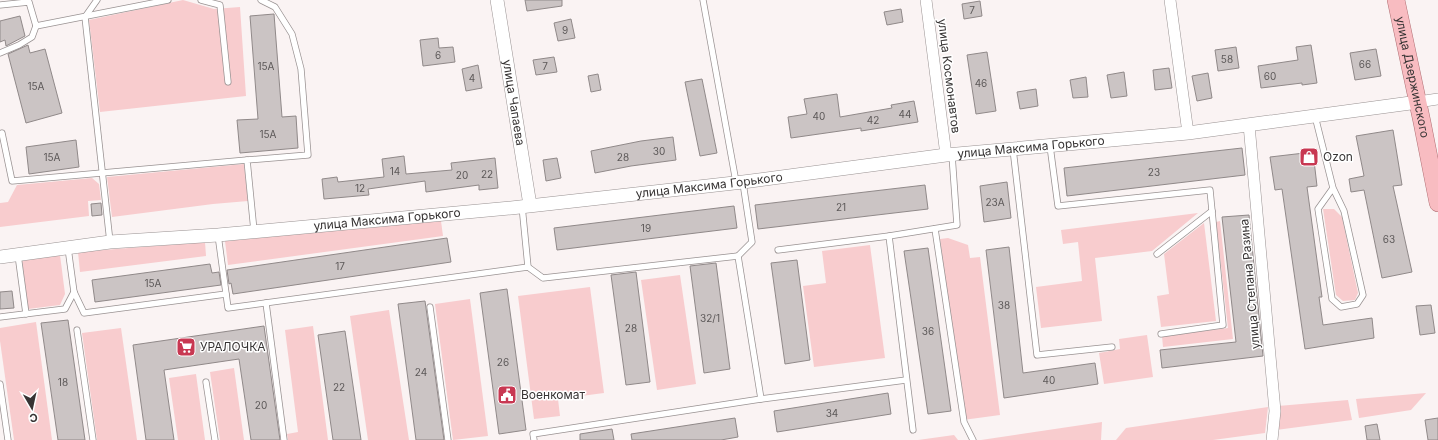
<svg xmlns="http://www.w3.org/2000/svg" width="1438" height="440" viewBox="0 0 1438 440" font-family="Inter,sans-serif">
  <rect width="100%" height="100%" fill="#faf3f3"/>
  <g fill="#f8ccce">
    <polygon points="183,0 214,9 240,7 246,96 100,112 89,20"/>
    <polygon points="244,164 248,201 213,204 112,217 107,177"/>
    <polygon points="92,178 99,184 101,200 88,201 89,216 0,227 0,203 8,202 17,185"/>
    <polygon points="1323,209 1334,209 1342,217 1358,293 1355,300 1343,301 1336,295"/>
    <polygon points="1198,213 1152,251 1095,258 1102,321 1041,328 1036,287 1082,281 1078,242 1063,244 1061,230"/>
    <polygon points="441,221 443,236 228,265 225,241"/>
    <polygon points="1220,221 1233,339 1163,347 1162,336 1228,328 1216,222"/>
    <polygon points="1204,223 1216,321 1161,327 1157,296 1169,294 1164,254"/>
    <polygon points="948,238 968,245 970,258 980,257 1000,415 963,420 940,239"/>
    <polygon points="205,242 206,256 80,272 78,252"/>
    <polygon points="870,245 885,358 814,367 803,286 826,283 822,251"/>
    <polygon points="60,255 65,294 60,305 28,309 22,260"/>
    <polygon points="680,275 696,384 657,390 641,280"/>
    <polygon points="590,287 604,393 558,399 560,416 534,419 518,296"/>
    <polygon points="470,299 488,436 453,440 435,304"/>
    <polygon points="389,310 409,440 368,440 350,316"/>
    <polygon points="36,322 52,440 14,440 0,341 0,328"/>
    <polygon points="313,326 328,440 288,440 287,434 298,432 285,330"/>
    <polygon points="121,328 137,440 97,440 82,333"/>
    <polygon points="1147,335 1153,377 1104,384 1099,353 1120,349 1119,339"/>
    <polygon points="234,368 244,440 220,440 210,372"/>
    <polygon points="196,374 205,440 178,440 169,378"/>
    <polygon points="1426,393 1411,410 1359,418 1356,399"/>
    <polygon points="1348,400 1352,420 1276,430 1278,406"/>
    <polygon points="1268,407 1265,433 1213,440 1116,440 1126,428"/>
    <polygon points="1102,422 1101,440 981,440"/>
    <polygon points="954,435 958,440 918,440"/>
  </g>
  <g fill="#cbc4c4" stroke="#908989">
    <polygon points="525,0 562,0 562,6 527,11"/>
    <polygon points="980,1 982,16 964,19 962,4"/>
    <polygon points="901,9 903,22 887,25 884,12"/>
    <polygon points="274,14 282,117 296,116 298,148 240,153 237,120 258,119 250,16"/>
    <polygon points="20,16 25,36 6,46 5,40 0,42 0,21"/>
    <polygon points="571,19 575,38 558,41 554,23"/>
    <polygon points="438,38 439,48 453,47 455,62 423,66 420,40"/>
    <polygon points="28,45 30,53 45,49 62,113 26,123 8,54"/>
    <polygon points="1311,45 1317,83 1302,85 1302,83 1261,88 1258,66 1298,60 1296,47"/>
    <polygon points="1236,47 1239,68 1218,71 1215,50"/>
    <polygon points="1376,49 1381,76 1355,80 1350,53"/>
    <polygon points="987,52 996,111 976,114 967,55"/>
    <polygon points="554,57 557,72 536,75 533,60"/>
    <polygon points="478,65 482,88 466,91 462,69"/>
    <polygon points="1169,68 1172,88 1155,90 1153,70"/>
    <polygon points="1124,72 1127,96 1111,98 1107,75"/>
    <polygon points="1208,73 1212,98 1197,101 1192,76"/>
    <polygon points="598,74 601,90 591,92 588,76"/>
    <polygon points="1086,77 1088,97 1073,98 1070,80"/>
    <polygon points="702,79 717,153 700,156 685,82"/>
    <polygon points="1036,89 1038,106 1020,109 1017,92"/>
    <polygon points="837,94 840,117 892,108 891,105 914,101 918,122 861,131 861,128 791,138 788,117 807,114 804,99"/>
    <polygon points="1393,130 1402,185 1393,186 1412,272 1382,278 1364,190 1351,192 1349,179 1364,176 1356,136"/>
    <polygon points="673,137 676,160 631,166 595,173 591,151 641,141"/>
    <polygon points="76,140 79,167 29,174 26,147"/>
    <polygon points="1242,148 1245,175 1067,196 1064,168"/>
    <polygon points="1313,152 1317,186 1307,187 1322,297 1319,297 1323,325 1372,318 1374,338 1305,349 1282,189 1275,190 1270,157"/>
    <polygon points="404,156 406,174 452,170 451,163 495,158 498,188 479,190 479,185 426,192 425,181 368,189 369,195 324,199 322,179 337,177 338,182 384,177 382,159"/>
    <polygon points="557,158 561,178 546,181 543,160"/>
    <polygon points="1007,182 1011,218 984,222 980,186"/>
    <polygon points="925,185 928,209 758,229 755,205"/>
    <polygon points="101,203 102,215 92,216 91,204"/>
    <polygon points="734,206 737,228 557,250 554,228"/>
    <polygon points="1249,215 1263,356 1162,368 1160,350 1236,342 1222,217"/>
    <polygon points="447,238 451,262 233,294 231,283 229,284 227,270"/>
    <polygon points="1009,247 1023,373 1095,363 1098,384 1004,398 986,250"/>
    <polygon points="928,248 951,411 928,414 904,251"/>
    <polygon points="797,260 810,360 785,364 771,263"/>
    <polygon points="716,263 730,369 704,373 690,266"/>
    <polygon points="210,264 212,273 219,272 221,285 95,302 92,280"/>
    <polygon points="636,272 650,382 626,385 611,275"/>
    <polygon points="507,289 526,430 499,434 480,293"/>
    <polygon points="12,291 14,308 0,309 0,292"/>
    <polygon points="425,301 426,308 444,440 416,440 398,304"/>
    <polygon points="1431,305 1435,333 1420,335 1416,306"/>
    <polygon points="68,320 85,440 58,440 41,323"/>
    <polygon points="264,326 280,440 251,440 239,359 164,370 174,440 146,440 133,345"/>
    <polygon points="345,331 361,440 333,440 318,335"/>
    <polygon points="888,393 891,414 777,432 774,411"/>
    <polygon points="735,418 738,437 721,440 632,440 631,434"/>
    <polygon points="1438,418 1438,440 1428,440 1425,420"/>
    <polygon points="1377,424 1380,440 1367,440 1365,426"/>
    <polygon points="612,429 614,440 580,440 580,434"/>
  </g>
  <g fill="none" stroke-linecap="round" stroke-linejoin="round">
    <g stroke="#999292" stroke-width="7">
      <g id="service">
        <polyline points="97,0 85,17 110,242"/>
        <polyline points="201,0 220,5 228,82"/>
        <polyline points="703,0 736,182"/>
        <polyline points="0,5 29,2 36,26 168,0"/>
        <polyline points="0,53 19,45 32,37 36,26"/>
        <polyline points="1315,116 1333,188 1344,211 1363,295 1357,304 1341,307 1332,299 1318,209 1333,188"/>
        <polyline points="2,133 12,181 247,160"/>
        <polyline points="1050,146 1058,206 1210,190 1223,325 1161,334"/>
        <polyline points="1013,149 1037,355 1112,347"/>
        <polyline points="743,183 752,242 738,256 761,399"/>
        <polyline points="522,206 528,267 543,278 738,256"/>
        <polyline points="935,229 964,422 973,440"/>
        <polyline points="254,231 247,160 308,155 301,69 292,34 275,7 261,0"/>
        <polyline points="218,235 228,308 528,267"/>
        <polyline points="889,236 913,430"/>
        <polyline points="68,248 74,292 84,313 226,294"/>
        <polyline points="778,250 889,236 957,225 952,155"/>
        <polyline points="1157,254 1212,211"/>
        <polyline points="18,255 26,314"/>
        <polyline points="266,303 284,440"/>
        <polyline points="430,307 448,440"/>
        <polyline points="0,317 65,309 74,292"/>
        <polyline points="77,330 93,440"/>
        <polyline points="206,382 215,440"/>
        <polyline points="0,384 8,440"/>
        <polyline points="534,440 533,434 761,399 906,380"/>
      </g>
    </g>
    <g stroke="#999292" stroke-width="12">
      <g id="minor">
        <polyline points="926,0 946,155"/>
        <polyline points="1170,0 1188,133"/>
        <polyline points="1418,102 1438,99"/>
        <polyline points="1249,125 1275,411 1272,440"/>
      </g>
    </g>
    <g stroke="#999292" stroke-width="14">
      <g id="tertiary">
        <path id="s1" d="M 497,0 L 530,205"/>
        <path id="s2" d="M 0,257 L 110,242 L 218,235 L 511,208 L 743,182 L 946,155 L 1188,133 L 1418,102"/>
      </g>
    </g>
    <g stroke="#b17075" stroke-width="18">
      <g id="primary">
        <path id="s3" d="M 1396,0 L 1422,122 L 1438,203"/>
      </g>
    </g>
    <use href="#service" stroke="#fff" stroke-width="5.5"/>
    <use href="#minor" stroke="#fff" stroke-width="11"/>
    <use href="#tertiary" stroke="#fff" stroke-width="13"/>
    <use href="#primary" stroke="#f8bcc1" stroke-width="17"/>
  </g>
  <defs>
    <g id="shop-square" transform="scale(1)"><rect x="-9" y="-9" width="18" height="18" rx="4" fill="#c83852" stroke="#fff"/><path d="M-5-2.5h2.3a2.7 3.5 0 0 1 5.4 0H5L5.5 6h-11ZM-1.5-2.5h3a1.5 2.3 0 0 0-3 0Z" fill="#fff"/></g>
    <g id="supermarket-square" transform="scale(1)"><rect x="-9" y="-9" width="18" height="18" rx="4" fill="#c83852" stroke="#fff"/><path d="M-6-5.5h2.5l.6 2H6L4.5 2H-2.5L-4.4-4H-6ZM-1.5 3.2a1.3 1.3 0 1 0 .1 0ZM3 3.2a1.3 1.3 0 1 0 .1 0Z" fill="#fff"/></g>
    <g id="civic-square" transform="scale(1)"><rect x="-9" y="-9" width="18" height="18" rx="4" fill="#c83852" stroke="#fff"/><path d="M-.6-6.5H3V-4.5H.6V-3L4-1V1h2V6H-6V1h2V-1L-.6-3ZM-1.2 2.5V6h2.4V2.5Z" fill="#fff"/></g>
  </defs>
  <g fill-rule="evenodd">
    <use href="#shop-square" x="1309" y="157"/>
    <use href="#supermarket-square" x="186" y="347"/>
    <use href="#civic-square" x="507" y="395"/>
  </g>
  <g text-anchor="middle" stroke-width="3" stroke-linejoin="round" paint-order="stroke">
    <g font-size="10" fill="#5c5858">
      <text x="972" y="14">7</text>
      <text x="565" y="34">9</text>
      <text x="438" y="59">6</text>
      <text x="1227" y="63">58</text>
      <text x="1365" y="68">66</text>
      <text x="266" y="70">15А</text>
      <text x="545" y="70">7</text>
      <text x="1270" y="80">60</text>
      <text x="472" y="82">4</text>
      <text x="981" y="87">46</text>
      <text x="36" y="90">15А</text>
      <text x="905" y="118">44</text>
      <text x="819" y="120">40</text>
      <text x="873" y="124">42</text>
      <text x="268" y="138">15А</text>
      <text x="659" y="155">30</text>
      <text x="52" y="161">15А</text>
      <text x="623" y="161">28</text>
      <text x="395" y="175">14</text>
      <text x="1154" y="176">23</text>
      <text x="487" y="178">22</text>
      <text x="462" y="179">20</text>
      <text x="360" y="192">12</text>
      <text x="995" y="206">23А</text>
      <text x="841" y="211">21</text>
      <text x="646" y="232">19</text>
      <text x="1389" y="243">63</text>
      <text x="340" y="270">17</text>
      <text x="153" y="287">15А</text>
      <text x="1004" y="309">38</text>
      <text x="710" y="322">32/1</text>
      <text x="631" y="332">28</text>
      <text x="928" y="335">36</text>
      <text x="503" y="366">26</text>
      <text x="421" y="376">24</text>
      <text x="1049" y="384">40</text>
      <text x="63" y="386">18</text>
      <text x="339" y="391">22</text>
      <text x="261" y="409">20</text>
      <text x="832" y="417">34</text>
    </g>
    <g font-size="12" fill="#373434" stroke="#fff">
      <text transform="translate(949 76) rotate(83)" y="4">улица Космонавтов</text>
      <text dy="4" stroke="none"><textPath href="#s3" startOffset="79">улица Дзержинского</textPath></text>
      <text dy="4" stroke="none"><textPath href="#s1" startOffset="104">улица Чапаева</textPath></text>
      <text dy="4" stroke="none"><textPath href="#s2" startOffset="1037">улица Максима Горького</textPath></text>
      <text dy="4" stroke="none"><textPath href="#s2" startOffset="713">улица Максима Горького</textPath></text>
      <text dy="4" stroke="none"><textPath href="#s2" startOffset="389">улица Максима Горького</textPath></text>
      <text transform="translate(1250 284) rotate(-95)" y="4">улица Степана Разина</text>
    </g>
    <g font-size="12" fill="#373434" stroke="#fff" text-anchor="start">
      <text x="1323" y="161">Ozon</text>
      <text x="200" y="351">УРАЛОЧКА</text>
      <text x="521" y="399">Военкомат</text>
    </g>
  </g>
  <g transform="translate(32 408) rotate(171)" stroke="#ffffff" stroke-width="3" paint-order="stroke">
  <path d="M0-3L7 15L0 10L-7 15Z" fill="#373434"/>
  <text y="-6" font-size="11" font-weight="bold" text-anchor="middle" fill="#373434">С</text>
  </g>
</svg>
